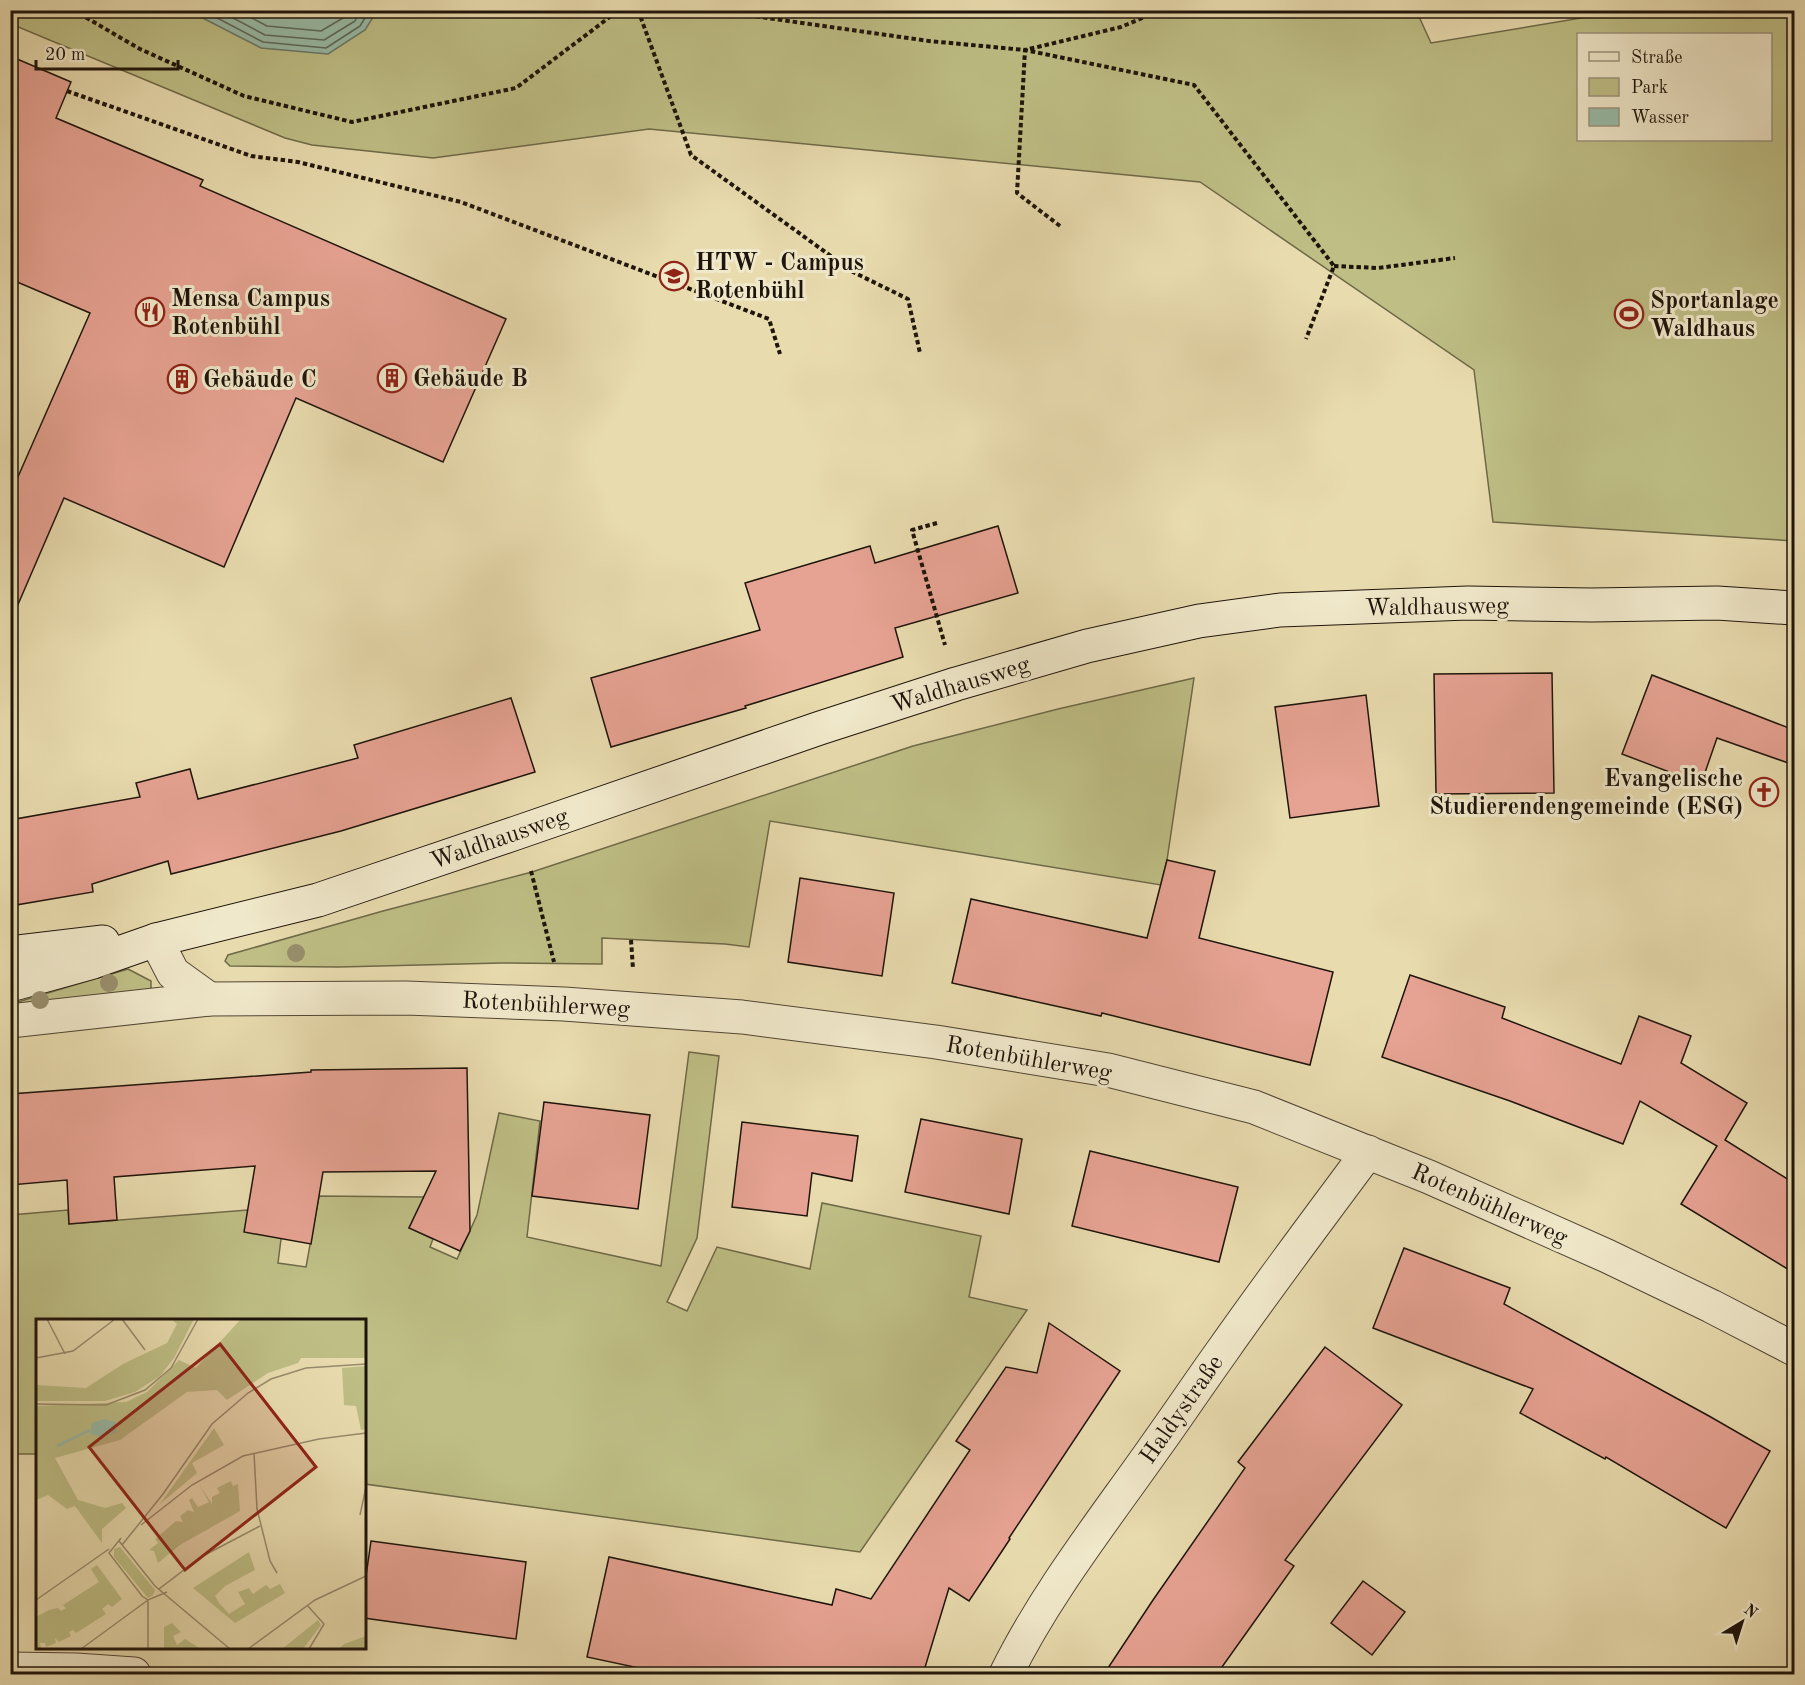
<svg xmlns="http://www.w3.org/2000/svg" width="1805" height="1685" viewBox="0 0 1805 1685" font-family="'Old Standard TT',serif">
  <rect width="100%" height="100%" fill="#e8dbae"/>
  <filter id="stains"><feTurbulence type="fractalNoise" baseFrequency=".00333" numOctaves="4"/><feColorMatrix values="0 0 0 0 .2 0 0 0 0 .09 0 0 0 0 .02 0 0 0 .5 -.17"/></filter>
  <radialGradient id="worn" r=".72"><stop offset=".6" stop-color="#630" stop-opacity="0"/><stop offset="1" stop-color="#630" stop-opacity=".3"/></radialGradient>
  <g fill="#bebe85" stroke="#6e6948" stroke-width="1.5" fill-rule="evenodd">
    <path d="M 1416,10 L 1431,43 L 1623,11 L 1794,11 L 1794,541 L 1493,522 L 1474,370 L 1200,182 L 649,129 L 433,158 L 312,145 L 285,138 L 11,24 L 10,11 ZM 1578,34 L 1770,34 L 1770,140 L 1578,140 Z"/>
    <polygon points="1194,678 1167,860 1161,885 770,821 749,947 725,944 602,938 602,964 501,963 339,967 230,966 225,961 228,955 383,911 532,872 913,746 1058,709"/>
    <polygon points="128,969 151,981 151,990 11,1007 11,1004"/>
    <polygon points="689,1052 719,1056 697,1238 667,1302 687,1311 717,1247 810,1269 822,1203 981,1236 969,1297 1027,1310 860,1552 365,1484 364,1320 38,1320 37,1454 11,1454 11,1215 68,1210 69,1224 248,1210 281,1239 278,1263 306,1267 319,1196 424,1197 409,1228 433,1239 430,1247 457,1259 477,1215 499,1113 540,1121 527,1237 661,1266"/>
  </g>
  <polygon fill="#98bba7" stroke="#677869" stroke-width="1.5" points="189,11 377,11 365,30 328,54 261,48"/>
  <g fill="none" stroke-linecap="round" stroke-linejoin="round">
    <g stroke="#5b6859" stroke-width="1.5">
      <polyline points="202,10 263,42 326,48 360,26 370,10"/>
      <polyline points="218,10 265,35 324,40 355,21 361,10"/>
      <polyline points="237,10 267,26 321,31 348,15 351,10"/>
    </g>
  </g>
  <g fill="#e6a292" stroke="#1e140b" stroke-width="1.5">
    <polygon points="10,56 71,82 56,118 203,180 200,186 506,319 443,462 296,398 224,567 64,498 10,623 10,495 90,313 10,279"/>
    <polygon points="998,526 1018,593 895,628 903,657 745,706 746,708 611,747 591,678 760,630 745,583 870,546 875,563"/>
    <polygon points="1552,673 1554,793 1436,794 1434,674"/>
    <polygon points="1652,675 1794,730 1794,765 1717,738 1701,784 1622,754"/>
    <polygon points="1366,695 1379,806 1290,818 1275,707"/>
    <polygon points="511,698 535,772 341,831 171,874 168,861 92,884 93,892 10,906 10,820 140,797 136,783 190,769 198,799 358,758 354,745"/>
    <polygon points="1167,860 1215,871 1199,938 1333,972 1310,1065 1102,1013 1101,1016 952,983 971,899 1147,938"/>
    <polygon points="800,878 894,893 882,976 788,962"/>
    <polygon points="1410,975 1505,1007 1502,1018 1621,1064 1639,1016 1691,1036 1681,1063 1747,1103 1725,1140 1794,1183 1794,1273 1681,1204 1717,1146 1640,1101 1623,1144 1510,1101 1382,1057"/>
    <polygon points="467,1068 470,1231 460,1251 409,1228 436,1171 323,1172 311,1244 244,1232 255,1166 114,1177 117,1220 69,1224 67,1180 10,1185 10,1094 311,1072 311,1070"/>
    <polygon points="544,1102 650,1115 638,1209 532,1196"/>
    <polygon points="921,1119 1022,1139 1009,1214 905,1192"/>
    <polygon points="742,1122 858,1136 852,1181 812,1173 807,1216 732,1207"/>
    <polygon points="1090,1151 1238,1187 1219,1262 1072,1226"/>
    <polygon points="1404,1248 1510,1288 1504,1304 1709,1416 1770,1451 1726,1528 1606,1457 1605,1459 1520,1413 1533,1389 1373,1328"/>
    <polygon points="1049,1323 1120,1371 1009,1538 1010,1539 969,1601 949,1588 923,1674 667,1674 587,1657 609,1557 832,1605 836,1589 871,1599 970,1450 956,1441 1006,1367 1037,1373"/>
    <polygon points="1325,1347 1402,1405 1285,1560 1294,1566 1217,1674 1104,1674 1153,1600 1245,1468 1238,1462"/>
    <polygon points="371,1541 526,1562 516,1639 364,1618 364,1590"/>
    <polygon points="1363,1581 1405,1612 1372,1655 1331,1623"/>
  </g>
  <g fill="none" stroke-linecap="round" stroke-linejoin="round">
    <g stroke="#504634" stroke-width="35">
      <g id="street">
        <polyline points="156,940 173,973 209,999"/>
        <polyline points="10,1021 209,999 406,998 564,1004 742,1017 936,1042 1108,1070 1254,1107 1429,1177 1607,1256 1711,1306 1794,1349"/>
        <polyline points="10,1669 76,1670 134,1674"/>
        <path d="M 1006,1674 C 1046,1593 1103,1521 1155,1447 C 1178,1415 1200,1382 1223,1350 C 1270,1283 1319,1218 1368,1152"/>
      </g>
    </g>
    <g stroke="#1e140b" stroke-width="35">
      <g id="secondary">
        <polyline points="10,953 103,942"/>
        <polyline points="10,985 93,962 156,940 318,900 516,833 820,728 956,684 1087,646 1199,621 1280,610 1468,603 1592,605 1717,603 1794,608"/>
      </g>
    </g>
    <g stroke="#1e140b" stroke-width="4" stroke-dasharray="4.5 3" stroke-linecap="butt">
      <polyline points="73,10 140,49 244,96 352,122 516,88 619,10"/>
      <polyline points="638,10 691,155 853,272 908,299 920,353"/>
      <polyline points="711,10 929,41 1025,50 1194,85 1334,266 1306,339"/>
      <polyline points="67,91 251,156 298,162 461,202 769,319 780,354"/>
      <polyline points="1060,226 1017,193 1025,50 1121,27 1161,10"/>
      <polyline points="1334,266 1378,268 1455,258"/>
      <polyline points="937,523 912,530 945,645"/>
      <polyline points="531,871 554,962"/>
      <polyline points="631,940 633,969"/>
    </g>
    <use href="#street" stroke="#f0e8ca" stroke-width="33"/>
    <use href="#secondary" stroke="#f0e8ca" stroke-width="33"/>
  </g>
  <g fill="#988f6c">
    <circle cx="296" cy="953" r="9"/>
    <circle cx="109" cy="983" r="9"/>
    <circle cx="40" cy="1000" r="9"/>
  </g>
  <defs>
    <g id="university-ring" transform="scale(1.5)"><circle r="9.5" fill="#f0e8ca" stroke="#8f2418" stroke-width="1.5"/><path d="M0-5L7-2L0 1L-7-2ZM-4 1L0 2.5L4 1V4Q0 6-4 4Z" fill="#8f2418"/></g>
    <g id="restaurant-ring" transform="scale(1.5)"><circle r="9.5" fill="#f0e8ca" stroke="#8f2418" stroke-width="1.5"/><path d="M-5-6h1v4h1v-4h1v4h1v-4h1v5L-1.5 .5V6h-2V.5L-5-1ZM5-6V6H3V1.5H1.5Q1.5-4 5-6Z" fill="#8f2418"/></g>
    <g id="stadium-ring" transform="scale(1.5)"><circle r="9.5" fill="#f0e8ca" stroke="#8f2418" stroke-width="1.5"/><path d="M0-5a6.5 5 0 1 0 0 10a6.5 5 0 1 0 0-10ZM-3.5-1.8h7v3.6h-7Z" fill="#8f2418"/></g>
    <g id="building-ring" transform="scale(1.5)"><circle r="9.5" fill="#f0e8ca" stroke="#8f2418" stroke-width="1.5"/><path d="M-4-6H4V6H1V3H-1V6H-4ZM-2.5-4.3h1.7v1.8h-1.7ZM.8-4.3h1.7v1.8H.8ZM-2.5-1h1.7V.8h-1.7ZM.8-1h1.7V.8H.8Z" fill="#8f2418"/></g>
    <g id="church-ring" transform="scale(1.5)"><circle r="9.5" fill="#f0e8ca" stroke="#8f2418" stroke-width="1.5"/><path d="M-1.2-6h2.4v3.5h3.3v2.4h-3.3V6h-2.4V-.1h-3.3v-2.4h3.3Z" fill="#8f2418"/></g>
  </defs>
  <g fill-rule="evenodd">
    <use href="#university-ring" x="674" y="276"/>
    <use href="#restaurant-ring" x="150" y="312"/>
    <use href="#stadium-ring" x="1629" y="314"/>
    <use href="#building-ring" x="392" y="378"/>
    <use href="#building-ring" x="182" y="379"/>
    <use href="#church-ring" x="1764" y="792"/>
  </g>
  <g text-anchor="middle" stroke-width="6" stroke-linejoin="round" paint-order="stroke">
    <g font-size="24" font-weight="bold" fill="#1e140b" stroke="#f0e8ca" text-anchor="start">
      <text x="695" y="270">HTW - Campus<tspan x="695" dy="28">Rotenbühl</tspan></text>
      <text x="171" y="306">Mensa Campus<tspan x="171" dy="28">Rotenbühl</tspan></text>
      <text x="1650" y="308">Sportanlage<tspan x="1650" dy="28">Waldhaus</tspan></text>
      <text x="413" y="386">Gebäude B</text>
      <text x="203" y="387">Gebäude C</text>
      <text x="1743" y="786" text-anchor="end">Evangelische<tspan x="1743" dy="28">Studierendengemeinde (ESG)</tspan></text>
    </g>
    <g font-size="24" fill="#1e140b" stroke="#f0e8ca">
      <text transform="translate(1437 606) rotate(-1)" y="8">Waldhausweg</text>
      <text transform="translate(960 684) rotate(-17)" y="8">Waldhausweg</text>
      <text transform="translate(499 838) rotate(-19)" y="8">Waldhausweg</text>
      <text transform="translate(546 1004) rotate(3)" y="8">Rotenbühlerweg</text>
      <text transform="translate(1029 1058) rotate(10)" y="8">Rotenbühlerweg</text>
      <text transform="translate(1490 1204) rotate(24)" y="8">Rotenbühlerweg</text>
      <text transform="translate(1181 1409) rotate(-55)" y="8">Haldystraße</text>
    </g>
  </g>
  <g transform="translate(36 1319)">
    <rect width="330" height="330" fill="#e8dbae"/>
    <path d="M 135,0 L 158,0 L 138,39 L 124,57 L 99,73 L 69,82 L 0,82 L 0,66 L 50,69 L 87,45 L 131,24 L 141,5 ZM 205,0 L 330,0 L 330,39 L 265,39 L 262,44 L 232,54 L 191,81 L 181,71 L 151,73 L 84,121 L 19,139 L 42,181 L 69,189 L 86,184 L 90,189 L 66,210 L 66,224 L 39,187 L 31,190 L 12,176 L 0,181 L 0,87 L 90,83 L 111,73 L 143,41 L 160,49 ZM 330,47 L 330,110 L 325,111 L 320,87 L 308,86 L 306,49 ZM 178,109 L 188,126 L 156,144 L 161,154 L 124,185 ZM 195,162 L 197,167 L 202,165 L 204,192 L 144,226 L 122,244 L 118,232 L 113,231 L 122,224 L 119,220 L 140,202 L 147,203 L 144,197 L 152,191 L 158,193 L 153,181 L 156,179 L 162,188 L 173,183 L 163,165 L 176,185 L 176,178 L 184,174 L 181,169 ZM 84,228 L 119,271 L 117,276 L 112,279 L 78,238 L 78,230 ZM 213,233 L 219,251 L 189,267 L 179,277 L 183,284 L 193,295 L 209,285 L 202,273 L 205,272 L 213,269 L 217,275 L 230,266 L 234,270 L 244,265 L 249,274 L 199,304 L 157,269 ZM 61,246 L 86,280 L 76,288 L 72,285 L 66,290 L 70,295 L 40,314 L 37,311 L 33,313 L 35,317 L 23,323 L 19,319 L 20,324 L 10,328 L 9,324 L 4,324 L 5,329 L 0,330 L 0,298 L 13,291 L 22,289 L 25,292 L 30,289 L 27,286 L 63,263 L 55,250 ZM 282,301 L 285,306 L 267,330 L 246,330 ZM 136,304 L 145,313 L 137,317 L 141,326 L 149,320 L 165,330 L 128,330 L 128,308 ZM 330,317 L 330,330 L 303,330 L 308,325 Z" fill="#bebe85"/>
    <path d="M 68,100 L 80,103 L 80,113 L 67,118 L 54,115 L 56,104 Z" fill="#98bba7"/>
    <path fill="none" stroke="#98bba7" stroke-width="3" d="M 21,127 L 54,111"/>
    <path fill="none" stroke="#978b6d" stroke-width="1.5" d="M 11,0 L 29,35M 86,0 L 109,31M 0,39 L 37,32 L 79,0M 0,85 L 70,86 L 109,71 L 135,49 L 162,0M 218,134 L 221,190 L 234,242 L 241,254M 324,196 L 330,168M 105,206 L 156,166 L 207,137 L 283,120 L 330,114M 85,219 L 73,234 L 106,277 L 112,281 L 131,273M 83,222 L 119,267 L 194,330M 86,226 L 127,175 L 176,105 L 212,74 L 235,60 L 270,49 L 330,45M 123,270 L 165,238 L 224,207M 0,281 L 73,230M 112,281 L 112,330M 271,286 L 288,305 L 273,330M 45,330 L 112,281M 212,330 L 279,281 L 330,257"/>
    <path fill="#8f2418" fill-opacity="0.15" stroke="#8f2418" stroke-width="3" d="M 184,25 L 280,148 L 149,251 L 53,128 Z"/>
    <rect width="330" height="330" fill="none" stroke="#1e140b" stroke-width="3"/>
  </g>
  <rect width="1805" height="1685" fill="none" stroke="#e8dbae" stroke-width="36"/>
  <rect x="12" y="12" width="1781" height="1661" fill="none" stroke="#1e140b" stroke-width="3"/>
  <rect x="18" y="18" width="1769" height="1649" fill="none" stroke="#1e140b" stroke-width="1.5"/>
  <rect x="1577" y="33" width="195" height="108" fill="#f0e8ca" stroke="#9c937e" stroke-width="1.5"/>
  <rect x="1589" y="52" width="30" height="9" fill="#f0e8ca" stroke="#9c937e" stroke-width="1.5"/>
  <text x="1631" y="63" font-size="18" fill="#1e140b">Straße</text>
  <rect x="1589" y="78" width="30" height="18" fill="#bebe85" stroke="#9c937e" stroke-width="1.5"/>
  <text x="1631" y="93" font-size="18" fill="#1e140b">Park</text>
  <rect x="1589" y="108" width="30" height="18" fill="#98bba7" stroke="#9c937e" stroke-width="1.5"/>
  <text x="1631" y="123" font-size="18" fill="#1e140b">Wasser</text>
  <g transform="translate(1742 1622) rotate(38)" stroke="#f0e8ca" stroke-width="4.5" paint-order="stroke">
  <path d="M0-4.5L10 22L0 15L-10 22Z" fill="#1e140b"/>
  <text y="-9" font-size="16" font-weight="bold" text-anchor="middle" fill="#1e140b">N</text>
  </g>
  <path d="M36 60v9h142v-9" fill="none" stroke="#1e140b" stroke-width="3"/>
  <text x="45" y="60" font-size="18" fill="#1e140b" stroke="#f0e8ca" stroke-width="4.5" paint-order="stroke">20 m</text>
  <rect width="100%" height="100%" filter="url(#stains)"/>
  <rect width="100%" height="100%" fill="url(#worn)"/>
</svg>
